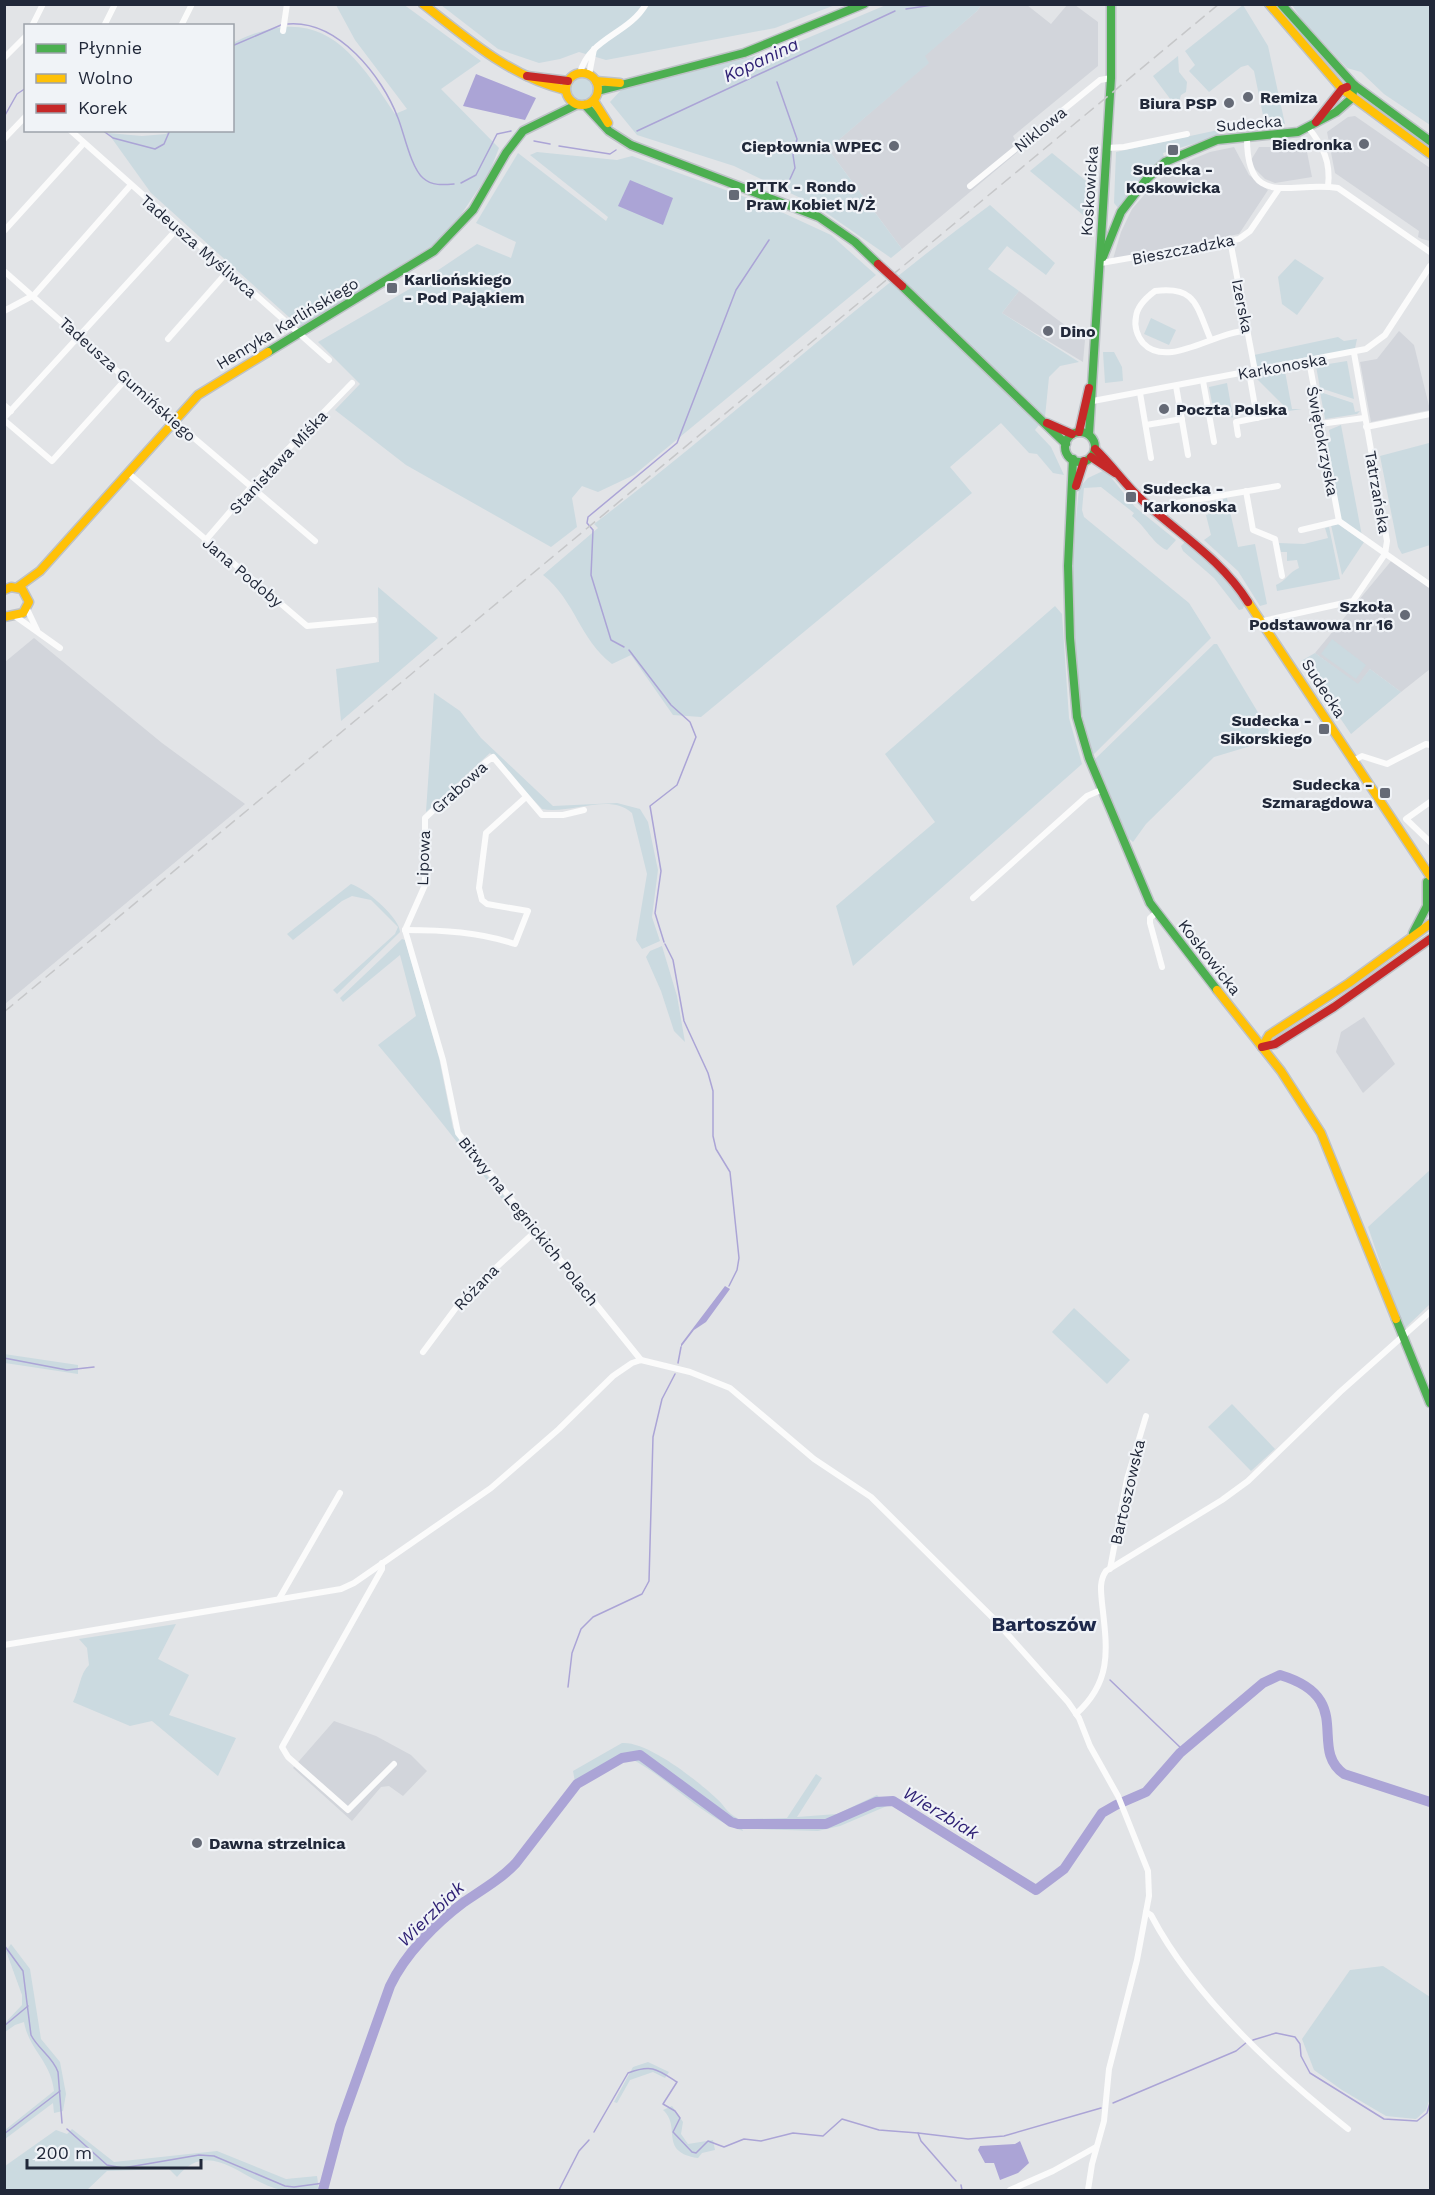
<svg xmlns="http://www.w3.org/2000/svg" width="1435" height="2195" viewBox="0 0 1435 2195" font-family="'Work Sans',sans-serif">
  <rect width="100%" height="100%" fill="#e2e4e7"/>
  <g fill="#d2d5db">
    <polygon points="981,5 1027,5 1051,24 1067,5 1075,5 1098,22 1098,66 1013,136 1020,150 902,249 828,149 928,63 924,56 977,11"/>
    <polygon points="1355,116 1430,168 1430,241 1422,239 1418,237 1419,231 1335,173 1327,132 1348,117"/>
    <polygon points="1234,147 1249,175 1268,190 1239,234 1113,259 1121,232 1132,209 1152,186 1172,170 1193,159 1210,152"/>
    <polygon points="1259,147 1306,147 1312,177 1275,183 1265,179 1255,169 1251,160"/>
    <polygon points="1019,291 1085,340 1083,362 1002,313"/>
    <polygon points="1399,331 1414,345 1430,410 1371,422 1360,362 1377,359"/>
    <polygon points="1392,560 1430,586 1430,669 1401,692 1370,669 1358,685 1315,653"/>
    <polygon points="34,638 162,743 245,804 5,1004 5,662"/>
    <polygon points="1364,1017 1395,1064 1363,1093 1336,1052 1341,1032"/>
    <polygon points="334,1721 376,1736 411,1755 427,1771 403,1796 389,1786 381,1787 352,1821 293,1768"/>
  </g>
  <g fill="#cbdae0">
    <path d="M 403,4 L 481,61 L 441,89 L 499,148 L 489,173 L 446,237 L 300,327 L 151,193 L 108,133 L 142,136 L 166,134 L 169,131 L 232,130 L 233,43 C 318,0 352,48 395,114 L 407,109 L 355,40 L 336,5 Z"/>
    <polygon points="441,5 835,5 775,28 606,60 579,52 560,59 539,63 498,49"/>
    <polygon points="886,5 981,5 977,11 925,56 929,63 828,149 902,249 891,258 815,205 734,166 637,135 610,102 622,89 779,50"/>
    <polygon points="1243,5 1268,46 1285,124 1265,125 1254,71 1248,65 1241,67 1209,92 1189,71 1195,65 1185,51"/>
    <polygon points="1292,5 1430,5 1430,125 1384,94 1361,72 1347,68 1303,21"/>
    <polygon points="1178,56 1179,72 1187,82 1186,92 1181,95 1177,108 1153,76"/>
    <circle cx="582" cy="89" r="11"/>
    <polygon points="1218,130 1219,136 1163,153 1164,157 1135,187 1119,209 1114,203 1116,152"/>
    <polygon points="537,152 617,160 632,156 764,204 831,235 876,275 634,475 598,492 582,486 572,498 577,527 551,547 406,465 335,410 360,384 318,342 413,287 477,244 511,258 516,242 476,223 518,153 606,221 608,217 530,155"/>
    <polygon points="1052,153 1096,189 1094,224 1030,171"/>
    <path d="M 990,205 L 1055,263 L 1046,275 L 1007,246 L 988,269 L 1019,291 L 1002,313 L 1079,362 L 1060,366 L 1049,377 L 1045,417 L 1035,430 L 1051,447 L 1064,475 L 1053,473 L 1037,454 L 1029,453 L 1001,423 L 950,467 L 972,493 L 701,717 L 673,715 L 631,655 L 612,664 C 580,640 575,600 543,575 L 598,528 L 594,524 C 729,421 853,306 990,205 Z"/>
    <polygon points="1295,259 1324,278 1297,315 1282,304 1278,277"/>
    <polygon points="1151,318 1176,330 1169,345 1144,334"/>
    <polygon points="1338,337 1344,341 1357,339 1354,353 1256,370 1254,355"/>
    <polygon points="1103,352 1114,352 1122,367 1123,381 1105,383"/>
    <polygon points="1347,361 1354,399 1320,388 1316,366"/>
    <polygon points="1284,366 1292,409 1302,409 1289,411 1251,373"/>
    <polygon points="1227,383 1233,417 1232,418 1224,408 1212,403 1209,387"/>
    <polygon points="1320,392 1353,403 1355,412 1360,411 1357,414 1325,419"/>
    <polygon points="1341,425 1362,536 1340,520 1325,444 1331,441 1329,430"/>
    <polygon points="1430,438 1430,545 1402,554 1398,547 1380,456 1429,443"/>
    <path d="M 1105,470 L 1135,507 L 1176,540 L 1167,550 C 1154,545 1145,526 1132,516 L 1134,513 L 1101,487 L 1084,488 L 1082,510 L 1084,517 L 1189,603 L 1211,638 L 1094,754 L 1090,751 L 1079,698 L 1071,571 L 1079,488 L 1088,478 Z"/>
    <polygon points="1227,498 1238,547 1255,544 1267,604 1260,606 1238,571 1204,540 1211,535 1206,515 1215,512 1213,502"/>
    <polygon points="1338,524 1364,542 1342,575 1331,525"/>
    <path d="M 1329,527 L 1340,579 L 1277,591 L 1276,585 C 1286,581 1289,572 1299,568 L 1297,560 L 1287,561 L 1287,552 L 1281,552 L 1279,543 L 1304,544 L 1328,538 L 1325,528 Z"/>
    <polygon points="1185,542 1223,575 1245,603 1243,609 1239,610 1214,578 1183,551 1181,546"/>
    <polygon points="378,587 438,638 341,721 336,669 379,662"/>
    <polygon points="1055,606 1062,614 1069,718 1082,764 853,966 836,906 935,822 885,754"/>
    <polygon points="1332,639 1366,665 1356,679 1321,654"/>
    <polygon points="1214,644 1217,644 1274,739 1214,757 1146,824 1133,842 1125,835 1094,760"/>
    <polygon points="1315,653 1358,684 1370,669 1401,692 1351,734 1301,661"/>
    <path d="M 434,693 L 460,711 L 481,738 L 553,806 L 617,803 L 640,809 L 648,822 L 658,870 L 652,917 L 660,941 L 642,949 L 636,940 L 647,874 L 632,813 C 610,792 569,815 542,809 L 490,753 L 426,812 Z"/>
    <path d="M 351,884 C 365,888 400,918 400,932 L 337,994 L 333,990 L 395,934 L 398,927 L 371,900 L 352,896 L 342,901 L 293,940 L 287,934 Z"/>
    <path d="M 402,939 L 405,940 L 439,1058 L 453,1128 L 479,1166 L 532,1230 L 529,1232 C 478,1170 430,1106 378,1045 L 416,1016 L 400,955 L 343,1002 L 340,998 Z"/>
    <polygon points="662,946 677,996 685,1042 674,1031 661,991 646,957 650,951"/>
    <polygon points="1430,1170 1430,1304 1403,1330 1368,1227"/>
    <polygon points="1074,1308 1130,1360 1107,1384 1052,1332"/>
    <polygon points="4,1354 78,1365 78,1374 5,1363"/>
    <polygon points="1232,1404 1275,1449 1251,1471 1208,1427"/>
    <path d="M 176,1624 L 158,1659 L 189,1675 L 169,1715 L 236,1738 L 218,1776 L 152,1721 L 130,1726 L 73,1702 C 79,1691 80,1673 89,1665 L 87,1648 L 79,1639 Z"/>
    <path d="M 622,1743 C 648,1741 698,1781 717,1799 C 725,1806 726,1812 737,1818 L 743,1831 C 701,1817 670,1779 630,1758 L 600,1768 L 575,1782 L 573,1771 Z"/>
    <polygon points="816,1774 822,1778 797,1817 837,1814 877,1795 887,1806 840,1826 818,1831 757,1829 747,1819 787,1818"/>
    <path d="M 11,1944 L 30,1969 L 41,2039 L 60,2062 L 66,2094 L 63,2111 L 54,2113 L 53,2103 L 5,2139 L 5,2130 L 54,2091 C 51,2061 29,2050 24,2022 L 15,2025 L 5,2032 L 5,2023 L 22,2005 L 22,1995 L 6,1951 Z"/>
    <polygon points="1383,1966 1430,1997 1430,2098 1426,2110 1416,2119 1386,2116 1342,2090 1314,2070 1302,2039 1350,1970"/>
    <polygon points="648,2062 669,2072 665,2078 653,2072 630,2080 617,2103 614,2102 633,2067"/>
    <path d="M 672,2106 L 683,2122 L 681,2134 L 688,2144 L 713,2140 L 715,2150 L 702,2153 L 698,2158 C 658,2152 682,2127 663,2110 Z"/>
    <path d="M 72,2129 L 114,2162 L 217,2151 L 286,2179 L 317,2176 L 319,2190 C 308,2191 294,2192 282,2190 C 245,2184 211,2135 177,2177 L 169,2169 L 107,2171 L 87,2190 L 5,2190 L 5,2166 L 56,2130 L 67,2134 Z"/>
  </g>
  <g fill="#aba4d6">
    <polygon points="476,74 536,98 525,120 463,106"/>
    <polygon points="630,180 673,198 663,225 618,206"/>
    <polygon points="725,1286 730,1289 706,1322 694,1330 681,1347 681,1344"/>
    <polygon points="1020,2141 1029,2163 1018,2173 1000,2180 994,2163 985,2163 978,2150 980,2146 1015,2144"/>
  </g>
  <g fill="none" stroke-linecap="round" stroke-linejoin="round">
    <g stroke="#aba4d6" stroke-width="1.5">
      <polyline points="906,9 939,4"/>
      <path d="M 288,24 C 338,20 382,76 398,118 C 404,133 411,168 423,178 C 432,186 443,185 454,184"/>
      <polyline points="232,46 281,25"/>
      <polyline points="777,82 797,139 793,155 795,168 790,179"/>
      <polyline points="4,117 17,94 26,88"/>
      <polyline points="102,130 113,138 155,149 164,144 170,130"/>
      <polyline points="637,131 895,11"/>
      <polyline points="534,141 550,144"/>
      <polyline points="559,146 610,154 616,150"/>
      <polyline points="461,183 476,175 497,134 511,131"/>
      <polyline points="624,647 611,640 591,575 593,530 587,523 588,517 677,443 736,290 769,240"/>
      <polyline points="629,650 671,705 690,722 696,737 677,785 650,806 661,871 655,913 664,942"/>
      <polyline points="665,944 673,960 684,1021 708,1073 713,1091 713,1136 716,1149 730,1172 739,1258 737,1270 729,1286"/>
      <polyline points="4,1358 67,1370 94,1367"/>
      <polyline points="678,1363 681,1347"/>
      <polyline points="1110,1680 1183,1750"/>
      <polyline points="568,1687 572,1653 581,1629 593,1617 642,1594 649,1581 653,1437 662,1399 675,1374"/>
      <path d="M 4,1945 L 23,1971 L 31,2035 C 38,2049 53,2057 58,2072 L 62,2123"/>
      <polyline points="4,2026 28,2006"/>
      <polyline points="1253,2040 1276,2033 1295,2037 1300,2044 1301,2056 1310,2073 1384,2119 1417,2121 1427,2113 1430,2103"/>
      <polyline points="1113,2103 1236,2051 1247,2042"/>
      <polyline points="67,2129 107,2165 123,2168 199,2155 214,2156 285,2186 294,2187 324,2183"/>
      <path d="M 594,2132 L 628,2073 C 652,2064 657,2069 677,2082 L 663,2104 L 675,2111 L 680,2118 L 673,2132 L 692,2152 L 696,2153 L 708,2141 L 724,2147 L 744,2139 L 761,2141 L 793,2133 L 823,2136 L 842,2119 L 879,2130 L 918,2133"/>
      <polyline points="4,2134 60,2091"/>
      <polyline points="956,2181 921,2141 918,2133 968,2139 1004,2136 1101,2108"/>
      <polyline points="961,2185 962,2190"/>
      <polyline points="559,2190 579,2151 589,2140"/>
    </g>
    <path stroke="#aba4d6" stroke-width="10" d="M 323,2190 L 340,2126 L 390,1986 C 405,1954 436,1923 464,1902 C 482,1890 501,1879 516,1863 L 577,1784 L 622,1758 L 640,1755 L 731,1822 L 738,1824 L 826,1824 L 876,1802 L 893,1801 L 1036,1890 L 1064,1869 L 1102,1813 L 1116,1805 L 1146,1792 L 1180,1753 L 1263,1683 L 1280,1675 C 1357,1698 1307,1748 1344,1774 L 1430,1802"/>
    <g stroke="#bec2c7" stroke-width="11">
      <g id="fast">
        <polyline points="1281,4 1354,85 1430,141"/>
        <polyline points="598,91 744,53 864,4"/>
        <polyline points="585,105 609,131 631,145 819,217 855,242 878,264"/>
        <polyline points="1103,257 1121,212 1145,181 1165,162 1217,140 1298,132 1336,112 1352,98 1354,85"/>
        <polyline points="902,286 1066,444"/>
        <polyline points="268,352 434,251 473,210 506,153 523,131 576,105"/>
        <circle cx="1080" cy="447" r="15"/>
        <polyline points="1089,434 1111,78 1111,4"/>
        <polyline points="1073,459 1068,566 1070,638 1077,717 1089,758 1150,903 1217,990"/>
        <polyline points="1413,933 1427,906 1427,882"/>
        <polyline points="1396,1319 1430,1403"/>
      </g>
    </g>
    <g stroke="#bec2c7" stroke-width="11">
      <g id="slow">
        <path d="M 423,4 C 468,39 509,76 565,90"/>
        <polyline points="1269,4 1342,89 1430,154"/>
        <circle cx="582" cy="89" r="16"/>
        <polyline points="596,81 620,83"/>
        <polyline points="594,101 608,123"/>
        <polyline points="18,587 40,571 198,395 268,352"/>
        <polyline points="4,590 11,587 22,589 29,602 23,613 4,617"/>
        <polyline points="1248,602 1430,876"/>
        <polyline points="1217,990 1281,1071 1321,1133 1396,1319"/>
        <polyline points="1262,1047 1269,1035 1349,983 1430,924"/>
      </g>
    </g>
    <g stroke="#bec2c7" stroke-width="11">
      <g id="jam">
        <polyline points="527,76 568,81"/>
        <polyline points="1316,122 1342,89 1347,87"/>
        <polyline points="1047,423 1072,434"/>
        <polyline points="1079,432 1089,388"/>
        <path d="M 1095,449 C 1112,465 1125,485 1142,500 C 1179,534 1221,559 1248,602"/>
        <polyline points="1091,457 1115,473"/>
        <polyline points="1076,486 1084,461"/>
        <polyline points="1262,1047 1275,1044 1334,1007 1430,939"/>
      </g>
    </g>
    <g stroke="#fbfbfb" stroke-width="6">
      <polyline points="32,26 43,4"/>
      <polyline points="104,26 115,4"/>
      <polyline points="181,26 192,4"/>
      <polyline points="283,31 287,4"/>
      <polyline points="4,58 26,36"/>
      <path d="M 580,73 C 589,38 629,34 646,4"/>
      <polyline points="589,75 594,49"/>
      <path d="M 1308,127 C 1323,146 1331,162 1328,186"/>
      <polyline points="70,130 329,360"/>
      <path d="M 1247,136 C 1246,212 1291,180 1338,188 L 1430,252"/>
      <polyline points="4,139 26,116"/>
      <polyline points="1107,148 1124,147 1187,134"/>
      <polyline points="970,186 1100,80 1111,78"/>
      <polyline points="4,231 84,143"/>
      <polyline points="1230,240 1255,371"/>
      <polyline points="1101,263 1239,239 1250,231 1278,190"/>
      <polyline points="4,271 167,415 315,541"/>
      <polyline points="4,311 34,295 130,186"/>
      <path d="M 1210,338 C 1196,305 1196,286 1155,291 C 1147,297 1137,306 1136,317 C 1134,326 1137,336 1143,343 C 1168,370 1216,330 1248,331"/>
      <polyline points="168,339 228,271"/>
      <polyline points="1309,361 1339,521 1430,585"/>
      <polyline points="1249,372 1257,418"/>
      <polyline points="1203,381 1214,442"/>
      <polyline points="1176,386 1188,455"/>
      <polyline points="1140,393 1151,458"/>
      <polyline points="1093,401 1366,349 1385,335 1430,266"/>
      <polyline points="4,405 11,411"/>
      <polyline points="4,418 178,228"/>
      <polyline points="4,420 52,461 126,379"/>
      <polyline points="1320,424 1364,418"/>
      <polyline points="1146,425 1182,419"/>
      <polyline points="1366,427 1430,414"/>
      <polyline points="1238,435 1236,422 1276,414"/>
      <polyline points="128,473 307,626 374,620"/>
      <polyline points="1246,491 1253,530 1275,539 1282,576"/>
      <polyline points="1160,516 1177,503 1278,486"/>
      <polyline points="1301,530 1339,521"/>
      <polyline points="205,541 252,486 352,383"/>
      <polyline points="27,609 37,630"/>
      <polyline points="15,616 60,648"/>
      <polyline points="1263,621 1353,601 1385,554 1387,541 1354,353"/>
      <polyline points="1353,761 1362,756 1387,764 1426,744 1430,745"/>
      <polyline points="1430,802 1406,819 1430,842"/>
      <polyline points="973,898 1087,796 1101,790"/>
      <polyline points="1156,913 1150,918 1150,923 1162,967"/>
      <polyline points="405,930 443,1060 458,1133 641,1360"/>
      <polyline points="405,930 425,885 425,818 486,762 493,757 542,815 563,815 584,810"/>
      <path d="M 405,930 C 443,930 479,932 515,944 L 528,911 L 487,904 L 482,900 L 479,888 L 486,833 L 526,797"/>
      <polyline points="423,1352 464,1297 537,1230"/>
      <polyline points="382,1563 382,1569 282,1747 288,1757 348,1810 394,1764"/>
      <polyline points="1110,1569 1127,1479 1146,1416"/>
      <polyline points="279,1599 340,1493"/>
      <polyline points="4,1645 341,1589 354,1583 491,1488 559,1429 613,1376 632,1363 641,1360 690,1372 730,1388 814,1459 871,1497 993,1618 1068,1702 1079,1718 1090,1746 1118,1796 1148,1871 1149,1896 1137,1960 1109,2069 1104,2121 1092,2164 1088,2190"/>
      <path d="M 1076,1714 C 1113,1681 1107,1648 1102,1603 C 1101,1592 1099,1581 1106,1571 L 1222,1500 L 1248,1481 L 1340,1392 L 1430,1312"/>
      <path d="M 1146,1912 L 1151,1915 C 1194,1997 1276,2072 1348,2129"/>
      <polyline points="1010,2190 1053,2171 1096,2147"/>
    </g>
    <use href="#fast" stroke="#4caf50" stroke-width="8"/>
    <use href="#slow" stroke="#ffc107" stroke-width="8"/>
    <use href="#jam" stroke="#c62828" stroke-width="8"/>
    <polyline stroke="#c6c7c9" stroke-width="1.5" stroke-dasharray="12 6" stroke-linecap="butt" points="4,1012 1219,4"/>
    <g stroke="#bec2c7" stroke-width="11" stroke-linecap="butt">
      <polyline id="jam-bridge" points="878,264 902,286"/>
    </g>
    <use href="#jam-bridge" stroke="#c62828" stroke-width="8"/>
  </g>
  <g fill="#656a76" stroke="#f0f3f7" stroke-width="2">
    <circle cx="1248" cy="97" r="6"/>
    <circle cx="1229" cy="103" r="6"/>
    <circle cx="1364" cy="144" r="6"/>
    <circle cx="894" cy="146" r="6"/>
    <rect x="1167" y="144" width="12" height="12" rx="3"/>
    <rect x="728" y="189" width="12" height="12" rx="3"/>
    <rect x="386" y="282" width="12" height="12" rx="3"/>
    <circle cx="1048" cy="331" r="6"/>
    <circle cx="1164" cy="409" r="6"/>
    <rect x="1125" y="491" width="12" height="12" rx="3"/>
    <circle cx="1405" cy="615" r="6"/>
    <rect x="1318" y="723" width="12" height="12" rx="3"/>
    <rect x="1379" y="787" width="12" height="12" rx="3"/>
    <circle cx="197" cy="1843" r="6"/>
  </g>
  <g text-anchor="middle" stroke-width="4.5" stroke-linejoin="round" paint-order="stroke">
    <g font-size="16" font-weight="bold" fill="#212839" stroke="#f0f3f7" text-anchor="start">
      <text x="1260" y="103">Remiza</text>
      <text x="1217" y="109" text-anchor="end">Biura PSP</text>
      <text x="1352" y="150" text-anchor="end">Biedronka</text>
      <text x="882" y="152" text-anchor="end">Ciepłownia WPEC</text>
      <text x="1173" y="175" text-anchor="middle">Sudecka -<tspan x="1173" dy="18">Koskowicka</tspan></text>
      <text x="746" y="192">PTTK - Rondo<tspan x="746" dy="18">Praw Kobiet N/Ż</tspan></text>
      <text x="404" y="285">Karliońskiego<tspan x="404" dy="18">- Pod Pająkiem</tspan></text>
      <text x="1060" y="337">Dino</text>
      <text x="1176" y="415">Poczta Polska</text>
      <text x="1143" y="494">Sudecka -<tspan x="1143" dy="18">Karkonoska</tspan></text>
      <text x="1393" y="612" text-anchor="end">Szkoła<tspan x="1393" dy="18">Podstawowa nr 16</tspan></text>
      <text x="1312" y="726" text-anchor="end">Sudecka -<tspan x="1312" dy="18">Sikorskiego</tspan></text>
      <text x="1373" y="790" text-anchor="end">Sudecka -<tspan x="1373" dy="18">Szmaragdowa</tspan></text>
      <text x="209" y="1849">Dawna strzelnica</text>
    </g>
    <g font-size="16" fill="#212839" stroke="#f0f3f7">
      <text transform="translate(1249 123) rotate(-5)" y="6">Sudecka</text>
      <text transform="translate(1040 129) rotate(-39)" y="6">Niklowa</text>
      <text transform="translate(1089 191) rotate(-86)" y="6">Koskowicka</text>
      <text transform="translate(199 246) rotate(41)" y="6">Tadeusza Myśliwca</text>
      <text transform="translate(1183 249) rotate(-11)" y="6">Bieszczadzka</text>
      <text transform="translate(1243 306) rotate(79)" y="6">Izerska</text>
      <text transform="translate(287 323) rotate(-31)" y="6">Henryka Karlińskiego</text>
      <text transform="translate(1282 366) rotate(-10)" y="6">Karkonoska</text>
      <text transform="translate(128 379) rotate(42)" y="6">Tadeusza Gumińskiego</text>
      <text transform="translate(1323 441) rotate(79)" y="6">Świętokrzyska</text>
      <text transform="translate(278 462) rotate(-47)" y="6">Stanisława Miśka</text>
      <text transform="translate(1378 492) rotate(80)" y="6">Tatrzańska</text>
      <text transform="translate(243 572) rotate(40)" y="6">Jana Podoby</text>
      <text transform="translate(1324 688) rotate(57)" y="6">Sudecka</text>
      <text transform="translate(459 787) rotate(-42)" y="6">Grabowa</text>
      <text transform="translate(423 858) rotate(-88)" y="6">Lipowa</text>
      <text transform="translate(1210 957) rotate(52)" y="6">Koskowicka</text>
      <text transform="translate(529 1221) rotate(51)" y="6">Bitwy na Legnickich Polach</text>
      <text transform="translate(476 1287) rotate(-46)" y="6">Różana</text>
      <text transform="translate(1127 1492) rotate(-77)" y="6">Bartoszowska</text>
    </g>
    <g font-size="18" font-style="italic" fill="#2c1e73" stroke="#f0f3f7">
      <text transform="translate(761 60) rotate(-25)" y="6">Kopanina</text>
      <text transform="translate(941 1813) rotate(31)" y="6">Wierzbiak</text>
      <text transform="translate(431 1914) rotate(-44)" y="6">Wierzbiak</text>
    </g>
    <g font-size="20" font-weight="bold" fill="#1e294b" stroke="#f0f3f7">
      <text x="1044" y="1631">Bartoszów</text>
    </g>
  </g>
  <rect width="1435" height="2195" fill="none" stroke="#212839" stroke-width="12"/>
  <rect x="24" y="24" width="210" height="108" fill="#f0f3f7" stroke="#9da2ab" stroke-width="1.5"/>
  <rect x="36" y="44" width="30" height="9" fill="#4caf50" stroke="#9da2ab" stroke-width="1.5"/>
  <text x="78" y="54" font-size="18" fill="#212839">Płynnie</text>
  <rect x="36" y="74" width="30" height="9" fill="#ffc107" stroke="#9da2ab" stroke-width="1.5"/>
  <text x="78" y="84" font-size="18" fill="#212839">Wolno</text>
  <rect x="36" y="104" width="30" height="9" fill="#c62828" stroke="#9da2ab" stroke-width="1.5"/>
  <text x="78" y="114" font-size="18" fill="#212839">Korek</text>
  <path d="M27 2159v9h174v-9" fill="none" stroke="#212839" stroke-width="3"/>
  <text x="36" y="2159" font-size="18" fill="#212839" stroke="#f0f3f7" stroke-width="4.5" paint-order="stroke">200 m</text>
</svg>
